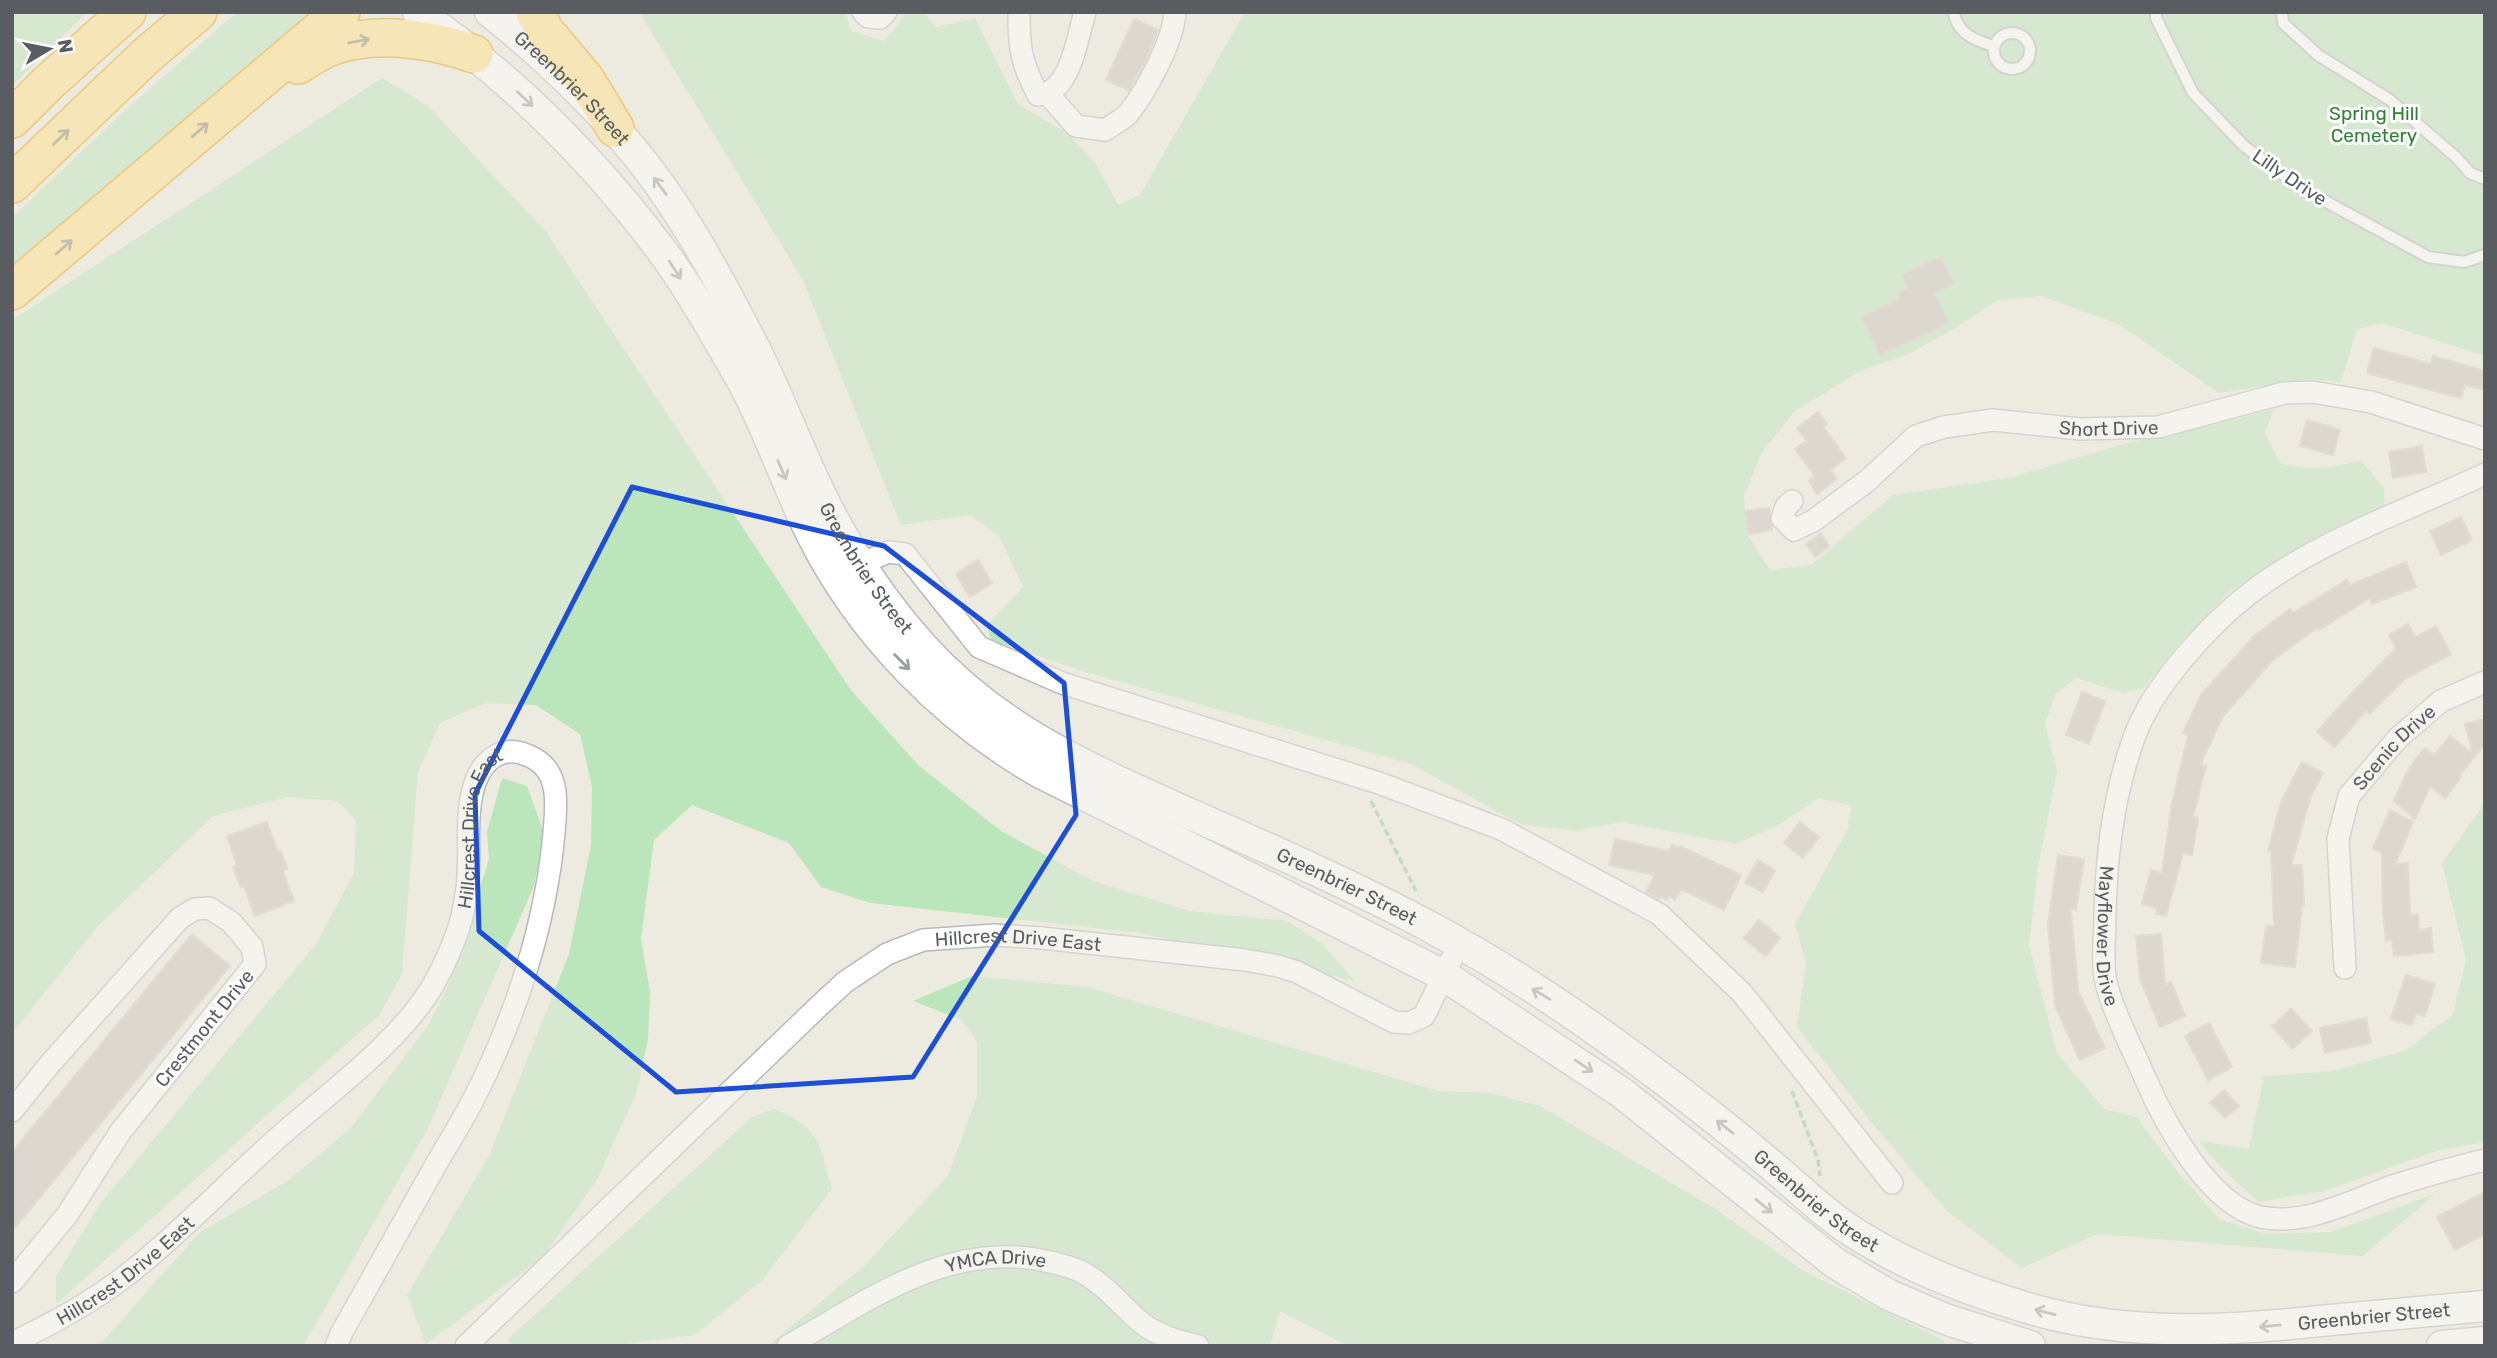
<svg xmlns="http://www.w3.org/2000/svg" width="2497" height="1358" viewBox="0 0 2497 1358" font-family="Rubik,sans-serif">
  <rect width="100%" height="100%" fill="#edeae0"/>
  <g fill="#bbe6bb">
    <polygon points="12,12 87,12 12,86"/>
    <polygon points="237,12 319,12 233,85 124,171 12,267 12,218 123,112"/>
    <path d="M 639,12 L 846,12 L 851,31 L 884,41 L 898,25 L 904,12 L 923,12 L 937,27 L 975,18 L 1018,104 L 1067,133 L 1094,161 L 1118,205 L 1140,195 L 1245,12 L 2485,12 L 2485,356 L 2382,323 L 2357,329 L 2341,382 L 2309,379 L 2219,393 L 2118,324 L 2041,296 L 1998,300 L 1950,331 L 1906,355 L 1860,371 L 1794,412 L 1762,452 L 1744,496 L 1748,536 L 1770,570 L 1811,565 L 1893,495 L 2009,478 L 2127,443 L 2205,427 L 2274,409 L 2265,433 L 2281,464 C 2313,470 2330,469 2360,460 L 2384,488 L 2385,507 L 2282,557 L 2228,593 L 2176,647 L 2144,688 L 2123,693 L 2076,678 L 2055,695 L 2045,724 L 2057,771 L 2038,867 L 2029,945 L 2057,1054 L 2105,1109 L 2136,1117 L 2178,1172 L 2219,1219 L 2266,1234 L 2331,1232 L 2435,1194 L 2363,1256 L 2097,1234 L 2022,1268 L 1947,1211 L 1877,1129 L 1797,1027 L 1806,963 L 1795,924 L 1848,829 L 1851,806 L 1819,798 L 1782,823 L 1736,844 L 1622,822 L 1575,831 L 1520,824 L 1411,764 L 1086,672 L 991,640 L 987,625 L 1023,587 L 999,536 L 970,515 L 901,525 L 803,280 Z"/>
    <polygon points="382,78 428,106 546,232 850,689 918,765 1001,831 1093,881 1189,911 1287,921 1321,943 1355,981 1140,933 871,903 821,887 789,843 692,805 654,840 641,939 650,992 648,1039 637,1091 598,1178 543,1257 426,1344 407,1295 489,1156 569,954 591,845 592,787 580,734 536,705 486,703 440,723 418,771 402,974 379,1015 56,1304 56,1276 100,1204 317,943 354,873 356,820 337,801 287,797 213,816 97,927 12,1033 12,320"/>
    <polygon points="502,778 527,786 544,833 534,886 427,1130 306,1341 306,1346 91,1346 104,1340 199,1233 289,1180 350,1129 429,1024 450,982 489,859 487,832"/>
    <polygon points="2485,803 2485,1142 2439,1150 2325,1191 2258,1202 2217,1163 2199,1141 2249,1149 2264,1076 2333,1071 2406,1050 2453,1014 2466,960 2442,863"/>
    <polygon points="972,976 1087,987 1438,1091 1491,1093 1540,1106 1714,1208 1802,1270 1941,1339 1949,1346 1348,1346 1280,1311 1270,1346 768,1346 865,1265 948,1176 977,1096 977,1042 962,1020 913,1001"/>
    <path d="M 774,1109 C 821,1127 819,1144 832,1189 L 762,1280 L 695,1335 L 610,1346 L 514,1346 L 507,1340 L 752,1117 Z"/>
  </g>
  <g fill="#c8c4bd" stroke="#d2cbbe" stroke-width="2">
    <polygon points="1134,19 1158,30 1146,60 1129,90 1106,80"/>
    <polygon points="1941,257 1954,284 1934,293 1949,323 1880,355 1862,317 1900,299 1897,293 1908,288 1902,275"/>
    <polygon points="2374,348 2431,364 2433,356 2485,371 2485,390 2465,385 2461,398 2367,373"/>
    <polygon points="1818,412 1827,424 1823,427 1846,458 1831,470 1837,479 1817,494 1809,481 1815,476 1795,449 1807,441 1797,428"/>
    <polygon points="2307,420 2340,430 2333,455 2300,446"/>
    <polygon points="2422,446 2426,472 2393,478 2389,452"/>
    <polygon points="1769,508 1772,530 1749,534 1745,511"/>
    <polygon points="2461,517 2472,540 2441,555 2430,531"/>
    <polygon points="1821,534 1829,546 1815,557 1806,544"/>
    <polygon points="978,560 992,583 970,597 956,574"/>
    <polygon points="2406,562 2416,587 2372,604 2370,598 2319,630 2317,628 2273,660 2223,716 2200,765 2206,766 2193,817 2198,818 2192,855 2183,853 2166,916 2156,914 2157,908 2142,904 2151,870 2162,873 2172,803 2188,736 2183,733 2201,695 2254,636 2290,609 2293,613 2347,580 2350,585"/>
    <polygon points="2408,624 2416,637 2436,626 2451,654 2405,679 2370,714 2366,711 2334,747 2317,732 2351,694 2396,648 2389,635"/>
    <polygon points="2082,692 2105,701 2089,744 2066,735"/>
    <polygon points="2485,719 2485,747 2482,747 2459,776 2461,777 2445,798 2430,786 2415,819 2394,801 2408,770 2425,748 2434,755 2450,736 2473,754 2465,724"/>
    <polygon points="2302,762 2323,773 2311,796 2291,865 2302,865 2304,905 2302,905 2295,967 2261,963 2266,926 2274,927 2271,851 2268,851 2281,802"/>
    <polygon points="2390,810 2413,822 2395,864 2408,863 2410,915 2418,914 2419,930 2431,928 2433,952 2394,956 2392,940 2386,941 2383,913 2382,853 2373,848"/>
    <polygon points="267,822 278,852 281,851 287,869 283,871 294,901 255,916 244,886 241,887 233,867 237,865 227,836"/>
    <polygon points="1800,822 1819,837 1803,858 1784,843"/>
    <polygon points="1615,839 1669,851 1672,845 1679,848 1680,846 1741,875 1724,910 1681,889 1675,900 1669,896 1667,900 1660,896 1659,899 1646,892 1655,875 1609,865"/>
    <polygon points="2058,855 2084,859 2076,910 2071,909 2078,991 2105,1048 2080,1060 2055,1006 2048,924"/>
    <polygon points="1758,860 1775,870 1763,892 1745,883"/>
    <polygon points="1759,920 1780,938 1765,956 1744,938"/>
    <polygon points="192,934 230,966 12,1231 12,1152"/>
    <polygon points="2161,934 2165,985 2171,982 2185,1016 2160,1027 2140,979 2136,936"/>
    <polygon points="2406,975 2435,984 2425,1016 2416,1014 2412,1025 2391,1019"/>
    <polygon points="2291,1009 2312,1031 2292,1049 2272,1026"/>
    <polygon points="2366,1018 2371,1043 2325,1053 2320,1028"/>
    <polygon points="2209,1023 2232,1067 2208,1080 2185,1036"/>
    <polygon points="2224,1090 2239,1106 2225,1118 2210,1103"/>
    <polygon points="2485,1192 2485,1234 2455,1250 2437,1217"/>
  </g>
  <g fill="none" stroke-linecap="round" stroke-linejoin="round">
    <g stroke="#b6b9be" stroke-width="14">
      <g id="lane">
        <path d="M 1954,12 C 1956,33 1976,41 1994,46"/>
        <polyline points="2156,12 2156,18 2193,93 2244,146 2301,188 2428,257 2464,262 2485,255"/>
        <polyline points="2282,12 2283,23 2318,55 2390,100 2457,158 2470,173 2485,179"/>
        <circle cx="2012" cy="51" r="18"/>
      </g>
    </g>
    <g stroke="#b6b9be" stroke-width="24">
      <g id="street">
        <polyline points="863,12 868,17 880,18 886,12"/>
        <path d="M 1019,12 C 1019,50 1021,62 1038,95 C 1071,93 1077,38 1085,12"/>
        <path d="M 1048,94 L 1076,126 L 1105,130 C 1112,125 1122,120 1128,114 C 1147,90 1173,42 1175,12"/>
        <path id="s1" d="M 2485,474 C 2406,511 2319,540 2250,593 C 2208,626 2154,685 2135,735 C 2114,792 2106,856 2105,916 C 2105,935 2102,958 2105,977 C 2110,1006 2134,1052 2146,1080 C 2165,1124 2210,1206 2261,1217 C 2306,1227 2354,1199 2396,1185 C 2425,1176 2455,1167 2485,1160"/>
        <path id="s2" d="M 1792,501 L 1786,507 L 1782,518 L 1794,530 L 1813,521 L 1867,481 L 1916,436 L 1944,427 L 1993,420 L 2080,429 L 2158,427 L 2284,393 L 2313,392 L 2371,402 L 2485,439"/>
        <polyline points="861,564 888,552 905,554 979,647 1062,683 1379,783 1501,829 1659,914 1742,993 1892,1183"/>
        <path id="s3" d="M 2345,968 L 2338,839 L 2349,796 L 2398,738 L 2441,701 L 2485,682"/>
        <polyline points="12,1111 50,1064 180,918 195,909 209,908 231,922 252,947 255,964 121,1131 67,1215 12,1282"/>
        <path id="s4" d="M 12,1343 C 54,1323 96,1300 132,1271 C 184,1230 230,1180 280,1136 C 330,1092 404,1039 436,980 C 447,959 458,935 463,912 C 465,900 468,887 468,875 C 470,849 466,819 472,794 C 479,761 502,740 535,759 C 561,774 556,807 554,833 C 546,923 515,1020 473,1100 C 460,1126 443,1151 429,1177 C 400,1228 371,1280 342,1332 L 336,1346"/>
        <path id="s5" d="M 466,1346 L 819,1006 L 845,982 L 887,954 L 923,940 L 995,935 L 1042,938 L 1245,960 L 1278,966 L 1297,972 L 1394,1022 L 1409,1023 L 1424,1016 L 1459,944"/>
        <path id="s6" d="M 788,1346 C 864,1303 943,1244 1036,1259 C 1051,1262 1068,1265 1082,1272 C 1106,1285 1122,1307 1143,1324 C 1159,1336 1179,1341 1198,1346"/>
      </g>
    </g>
    <g stroke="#b6bac0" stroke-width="33">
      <g id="secondary">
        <path d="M 418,12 C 513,79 596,162 665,255 C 693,293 716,336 740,377 C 768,427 786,484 812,535 C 861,633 945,718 1039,772 L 1445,976 L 1622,1093 L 1835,1263 L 1889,1295 L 1945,1319 L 2030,1346"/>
        <path id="s7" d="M 490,12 C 552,61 622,129 666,194 C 700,243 728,297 755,349 C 787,413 810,483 848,545 C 869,580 895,616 923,647 C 999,731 1090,769 1190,814 C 1272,850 1354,886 1432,928 C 1510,970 1586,1021 1656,1074 C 1697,1104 1737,1136 1776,1169 C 1798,1188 1820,1209 1844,1226 C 1903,1266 1973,1293 2042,1312 C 2134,1336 2226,1331 2320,1321 C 2375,1316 2430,1311 2485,1306"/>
        <polyline points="2442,1346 2485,1342"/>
      </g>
    </g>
    <g stroke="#eda000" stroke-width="40">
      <g id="highway">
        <polyline points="535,12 545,31 586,80 615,128"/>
        <path d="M 298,65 C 308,59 319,51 330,47 C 377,30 429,39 474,54"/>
        <polyline points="12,119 47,84 127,12"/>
        <polyline points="12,184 147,55 198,12"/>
        <polyline points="12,291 341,12"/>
      </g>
    </g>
    <g stroke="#93c7a2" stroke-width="3.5" stroke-dasharray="7 3.5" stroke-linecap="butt">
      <polyline points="1371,801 1416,891"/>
      <polyline points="1792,1091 1818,1160 1820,1176"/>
    </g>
    <use href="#lane" stroke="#fff" stroke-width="10"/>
    <use href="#street" stroke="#fff" stroke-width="21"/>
    <use href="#secondary" stroke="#fff" stroke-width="30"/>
    <use href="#highway" stroke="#ffdf85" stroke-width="37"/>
  </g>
  <defs><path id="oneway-shaft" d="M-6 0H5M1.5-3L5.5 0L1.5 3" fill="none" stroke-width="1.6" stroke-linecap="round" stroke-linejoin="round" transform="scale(1.75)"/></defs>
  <g stroke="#938a6e">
    <use href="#oneway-shaft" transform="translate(359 41) rotate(-10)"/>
    <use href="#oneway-shaft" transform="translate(200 130) rotate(-41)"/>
    <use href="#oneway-shaft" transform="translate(61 137) rotate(-44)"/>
    <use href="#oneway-shaft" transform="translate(64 247) rotate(-41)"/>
  </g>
  <g stroke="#9b9ea1">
    <use href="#oneway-shaft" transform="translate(525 99) rotate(43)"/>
    <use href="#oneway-shaft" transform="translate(660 186) rotate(-127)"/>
    <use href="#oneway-shaft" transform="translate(675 270) rotate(57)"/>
    <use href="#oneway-shaft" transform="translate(782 470) rotate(66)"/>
    <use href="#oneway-shaft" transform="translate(902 662) rotate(45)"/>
    <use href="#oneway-shaft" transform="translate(1541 994) rotate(-149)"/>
    <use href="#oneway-shaft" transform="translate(1584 1066) rotate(34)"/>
    <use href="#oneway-shaft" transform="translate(1725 1127) rotate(-142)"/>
    <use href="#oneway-shaft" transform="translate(1764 1206) rotate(39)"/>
    <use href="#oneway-shaft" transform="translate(2045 1312) rotate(-166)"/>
    <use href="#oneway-shaft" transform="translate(2270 1326) rotate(174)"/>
  </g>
  <path d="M0 0H2497V1358H0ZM 632,487 L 884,546 L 1064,683 L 1076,815 L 913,1077 L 676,1092 L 479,931 L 475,794 Z" fill="#edeae0" fill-opacity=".55" fill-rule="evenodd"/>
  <path fill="none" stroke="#1d4ed8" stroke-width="5" stroke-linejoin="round" d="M 632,487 L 884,546 L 1064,683 L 1076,815 L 913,1077 L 676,1092 L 479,931 L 475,794 Z"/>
  <g text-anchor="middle" stroke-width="6" stroke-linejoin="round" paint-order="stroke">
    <g font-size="19" fill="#595d62" stroke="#fff">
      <text dy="7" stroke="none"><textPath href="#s7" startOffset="112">Greenbrier Street</textPath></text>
      <text transform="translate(2290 177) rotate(34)" y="7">Lilly Drive</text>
      <text dy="7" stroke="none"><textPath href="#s2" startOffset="387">Short Drive</textPath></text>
      <text dy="7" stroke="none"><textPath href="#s7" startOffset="679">Greenbrier Street</textPath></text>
      <text dy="7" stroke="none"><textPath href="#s3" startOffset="240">Scenic Drive</textPath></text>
      <text dy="7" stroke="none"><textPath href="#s4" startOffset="723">Hillcrest Drive East</textPath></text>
      <text dy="7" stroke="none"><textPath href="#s7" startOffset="1267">Greenbrier Street</textPath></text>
      <text dy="7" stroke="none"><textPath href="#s1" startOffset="653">Mayflower Drive</textPath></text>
      <text dy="7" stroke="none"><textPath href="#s5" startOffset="710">Hillcrest Drive East</textPath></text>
      <text transform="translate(204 1028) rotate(-51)" y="7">Crestmont Drive</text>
      <text dy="7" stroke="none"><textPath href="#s7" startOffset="1834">Greenbrier Street</textPath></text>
      <text dy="7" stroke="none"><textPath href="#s6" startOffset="228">YMCA Drive</textPath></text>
      <text dy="7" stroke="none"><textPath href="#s4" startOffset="135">Hillcrest Drive East</textPath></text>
      <text dy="7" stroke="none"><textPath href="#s7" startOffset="2422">Greenbrier Street</textPath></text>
    </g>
    <g font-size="19" fill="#2f8233" stroke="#fff">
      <text x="2374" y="120">Spring Hill<tspan x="2374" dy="22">Cemetery</tspan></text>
    </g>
  </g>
  <rect width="2497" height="1358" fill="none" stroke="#595d62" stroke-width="28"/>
  <g transform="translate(49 49) rotate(80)" stroke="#ffffff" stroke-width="5" paint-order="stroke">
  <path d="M0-5L12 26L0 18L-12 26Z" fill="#595d62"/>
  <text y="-10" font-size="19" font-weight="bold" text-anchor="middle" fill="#595d62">N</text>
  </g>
</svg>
